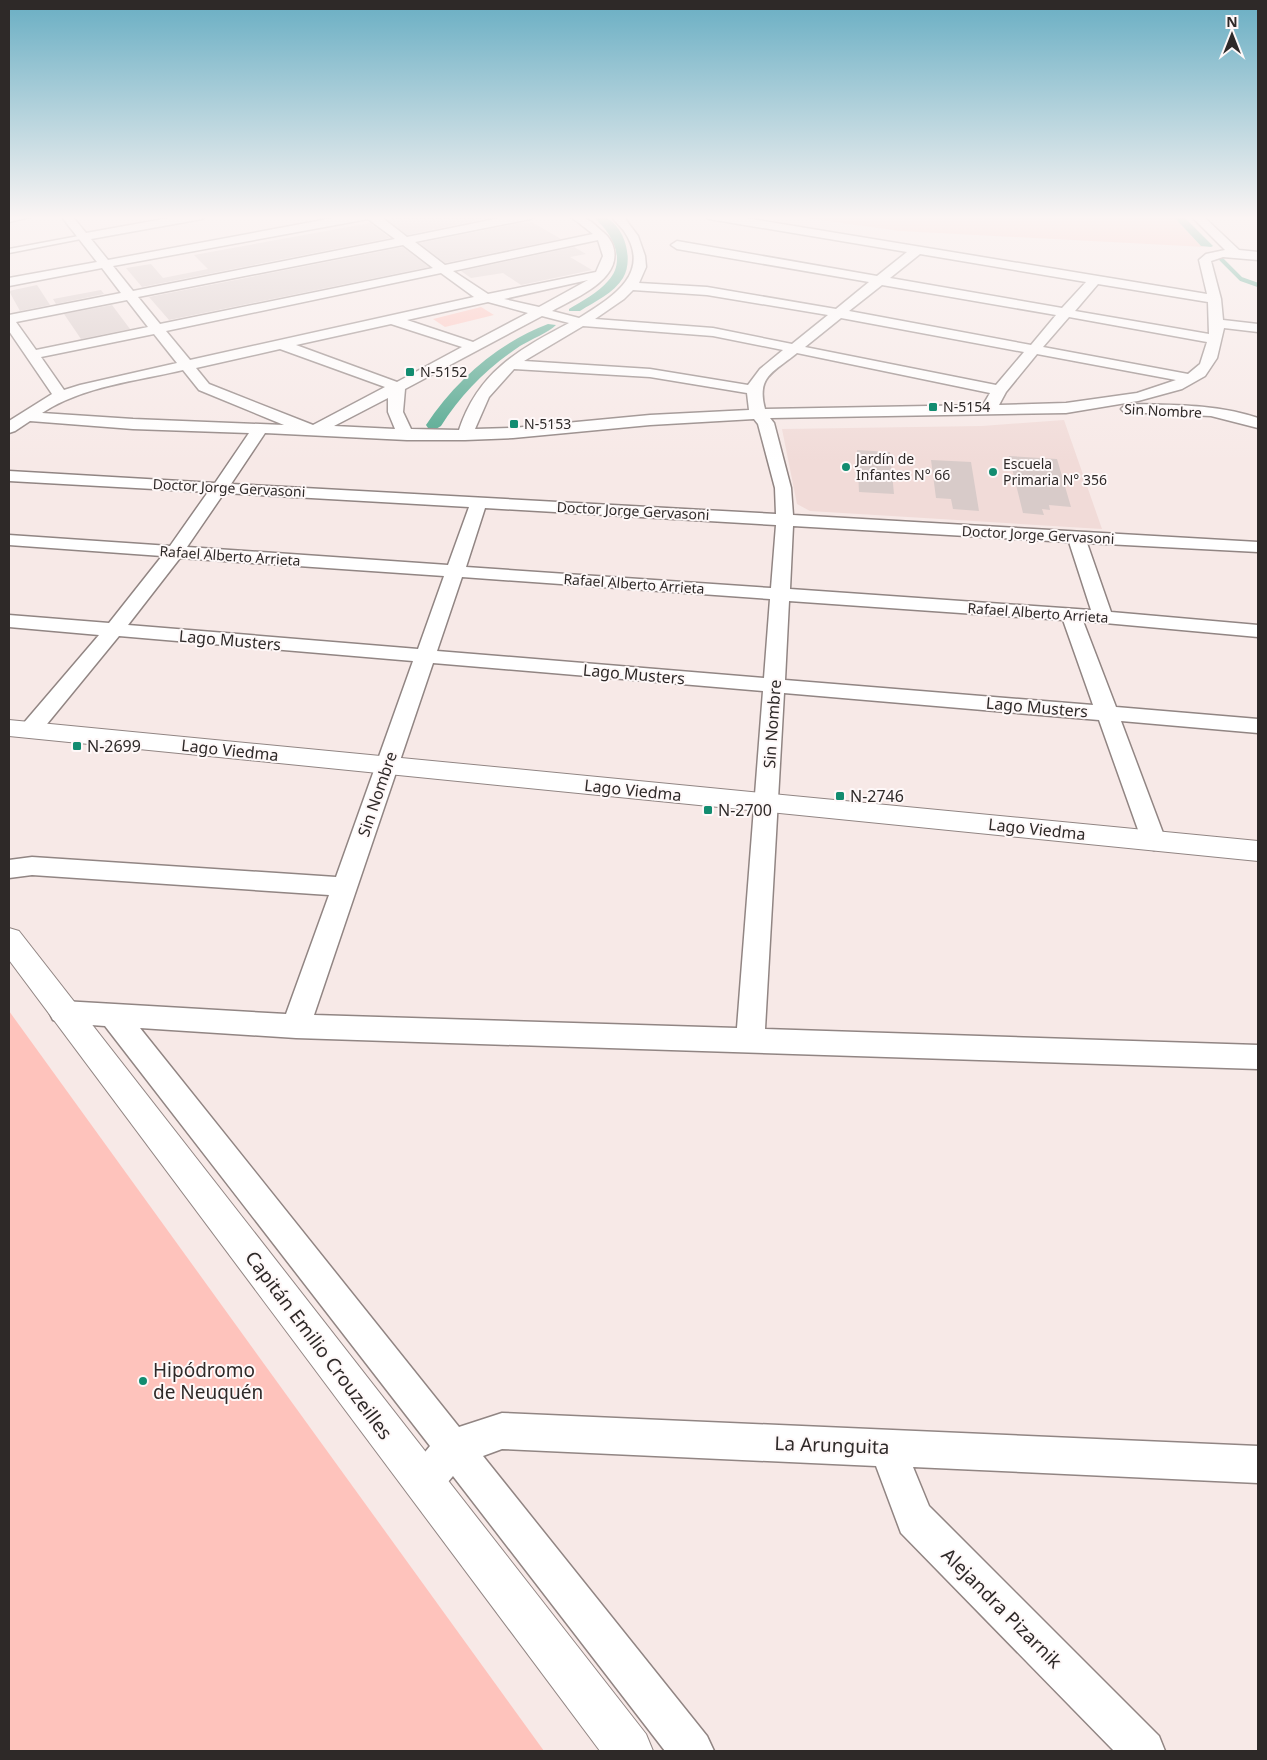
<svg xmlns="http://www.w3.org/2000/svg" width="1267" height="1760" viewBox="0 0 1267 1760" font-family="'Noto Sans',sans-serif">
  <rect width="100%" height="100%" fill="#f7e9e7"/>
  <polygon fill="#f1dbd8" points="1064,420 1102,529 810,511 797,504 782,429 982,426"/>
  <g fill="#fec3bc">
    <polygon points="791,216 1173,216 1201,246 1205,247 900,231"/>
    <polygon points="481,307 494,315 445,327 433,319"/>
    <polygon points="9,1011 544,1751 9,1751"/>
  </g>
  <g fill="#4ca58b">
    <path d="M 592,216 C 595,216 601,216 604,217 C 625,225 634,260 623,278 C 614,293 594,302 580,311 L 569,311 L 569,309 C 582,301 598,293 608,281 C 628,260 611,231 592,216 Z"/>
    <polygon points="1173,216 1183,216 1213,246 1211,247 1201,246"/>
    <path d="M 548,324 L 556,325 C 549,332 530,340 520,346 C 487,368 461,394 441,426 L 436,429 L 428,428 L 426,425 C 456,380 498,343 548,324 Z"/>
  </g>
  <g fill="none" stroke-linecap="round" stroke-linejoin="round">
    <polyline stroke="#4ca58b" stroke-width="4" points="1221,259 1241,279 1258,285"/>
  </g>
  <g fill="#d8cbc9">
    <polygon points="403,216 498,216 407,235 387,219"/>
    <polygon points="530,221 561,239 445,263 419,243"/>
    <polygon points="370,223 390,238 142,287 126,268 151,264 163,278 208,269 194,255"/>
    <polygon points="403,247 429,267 169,320 149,297"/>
    <polygon points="574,247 586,254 570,257 592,270 521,285 503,273 471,278 461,271"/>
    <polygon points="37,285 50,305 20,311 9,291"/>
    <polygon points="101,290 104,294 56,304 53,299"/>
    <polygon points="112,305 130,329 81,339 64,314"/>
    <polygon points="857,450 890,452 894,494 859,492"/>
    <polygon points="1009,456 1057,459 1071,507 1049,505 1050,510 1042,509 1044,515 1023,513"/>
    <polygon points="931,460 971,462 979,511 953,509 951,499 936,498"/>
  </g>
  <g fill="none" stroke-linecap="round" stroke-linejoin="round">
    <g stroke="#918583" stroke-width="3">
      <g id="lane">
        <polygon points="19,216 34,216 9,222 9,218"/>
        <polygon points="84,235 86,238 9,253 9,249"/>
      </g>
    </g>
    <g stroke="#918583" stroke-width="3">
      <g id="street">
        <path d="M 61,216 L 72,216 L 86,233 L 180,216 L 207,216 L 202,219 L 91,239 L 108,260 L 344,216 L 380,216 L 407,237 L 510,216 L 535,216 L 530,219 L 415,242 L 445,265 L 593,234 L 570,216 C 588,216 590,221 603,232 C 608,236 613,243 614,250 C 620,281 573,299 552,311 L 579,318 C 611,298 653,274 624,231 C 620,226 615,221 611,216 L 623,216 L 638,236 L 645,256 L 646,267 L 639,283 L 707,287 L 836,309 L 869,282 L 677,249 L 671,245 L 677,241 L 877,276 L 907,252 L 709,219 L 704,216 L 733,216 L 1207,294 L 1199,260 L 1206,254 L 1225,250 L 1191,216 L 1203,216 L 1239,250 L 1258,252 L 1258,260 L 1223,257 L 1211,261 L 1221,299 L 1223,320 L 1258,324 L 1258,332 L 1224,328 L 1217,358 L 1205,376 L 1182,389 L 1138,401 L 1066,413 L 770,418 L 774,423 L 791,488 L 793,515 L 1258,542 L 1258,552 L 1087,543 L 1111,612 L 1258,625 L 1258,637 L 1083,621 L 1116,707 L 1258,719 L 1258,733 L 1121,721 L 1166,841 L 1163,847 L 1154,850 L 1145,847 L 1142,841 L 1099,720 L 784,693 L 765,1029 L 1258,1045 L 1258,1069 L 296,1038 L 140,1028 L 459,1427 L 502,1413 L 1258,1446 L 1258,1483 L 913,1467 L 929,1506 L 1159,1736 L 1165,1751 L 1114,1751 L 901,1533 L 876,1466 L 502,1449 L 483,1456 L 707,1736 L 714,1751 L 665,1751 L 453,1476 L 437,1495 L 424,1501 L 411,1495 L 405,1482 L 411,1469 L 430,1446 L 105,1026 L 63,1023 L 53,1020 L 49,1012 L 53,1004 L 63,1001 L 286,1014 L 329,895 L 32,875 L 9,878 L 9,860 L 32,857 L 336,877 L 413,661 L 119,636 L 38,735 L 30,737 L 22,735 L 19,730 L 22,725 L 99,635 L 9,627 L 9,615 L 109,623 L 162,556 L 9,545 L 9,535 L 170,546 L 208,492 L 9,481 L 9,471 L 215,483 L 249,433 L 133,429 L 30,421 L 15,431 L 9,433 L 9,421 L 52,394 L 9,331 L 9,315 L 121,293 L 102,268 L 9,286 L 9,278 L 97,262 ZM 368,219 L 395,239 L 133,291 L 113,266 ZM 598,240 L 603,256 L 596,272 L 488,294 L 453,271 ZM 403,245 L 433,268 L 160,324 L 138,297 ZM 920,254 L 1086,282 L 1062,308 L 890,278 ZM 441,273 L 474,297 L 190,360 L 166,331 ZM 588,280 L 539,307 L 504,299 ZM 1098,284 L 1208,302 L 1209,334 L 1075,311 ZM 882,285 L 1056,315 L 1031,345 L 849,311 ZM 633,290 L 707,295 L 828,315 L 792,344 L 713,328 L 595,319 L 624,299 ZM 127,300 L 148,327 L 36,350 L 16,322 ZM 488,302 L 528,313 L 473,342 L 407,320 ZM 542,316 L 569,323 C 518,350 478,372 459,430 L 411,429 L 403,412 L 405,389 ZM 1069,317 L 1207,342 L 1200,364 L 1188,374 L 1043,347 ZM 841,318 L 1024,352 L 996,385 L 805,347 ZM 391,324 L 462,347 L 397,382 L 296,345 ZM 583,326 L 713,336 L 783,350 L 760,369 L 748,385 L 650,369 L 524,361 ZM 154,334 L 177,363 L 80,385 L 64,390 L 41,357 ZM 280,349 L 385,387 L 313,425 L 209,384 L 196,368 ZM 797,353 L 990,393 L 983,405 L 765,409 C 756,376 774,372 797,353 ZM 1037,354 L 1176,380 L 1137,393 L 1066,403 L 999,405 L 1006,392 ZM 514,369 L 650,377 L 747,393 L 749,410 L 650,415 L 513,428 L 475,429 L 489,397 ZM 183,370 L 199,390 L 284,425 L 133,419 L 42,413 C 83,386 137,381 183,370 ZM 388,398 L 388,412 L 395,429 L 334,426 ZM 754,419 L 758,424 L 775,488 L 776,514 L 231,484 L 265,433 L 407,440 L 465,440 L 513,438 L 650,425 ZM 224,493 L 469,507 L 448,565 L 187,547 ZM 485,508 L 776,525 L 771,588 L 466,567 ZM 793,526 L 1069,542 L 1091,610 L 790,589 ZM 180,558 L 444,576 L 418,649 L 128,625 ZM 462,577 L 770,599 L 764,678 L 437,651 ZM 789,601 L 1063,620 L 1093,705 L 785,680 ZM 433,663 L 763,691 L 737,1028 L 314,1015 Z"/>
        <path d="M 1129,404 C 1173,405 1216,404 1258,418 L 1258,428 L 1211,416 L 1124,412 L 1121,409 L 1124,406 Z"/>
      </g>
    </g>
    <g stroke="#918583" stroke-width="2">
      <g id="secondary">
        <polygon points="9,720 1258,841 1258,861 9,736"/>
        <polygon points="9,928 19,931 646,1734 653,1751 600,1751 9,960"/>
      </g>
    </g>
    <use href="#lane" fill="#fff" fill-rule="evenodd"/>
    <use href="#street" fill="#fff" fill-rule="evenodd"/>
    <use href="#secondary" fill="#fff" fill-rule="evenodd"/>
  </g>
  <linearGradient id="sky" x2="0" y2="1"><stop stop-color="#69aec3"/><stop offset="0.47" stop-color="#fbf5f4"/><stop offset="1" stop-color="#fbf5f4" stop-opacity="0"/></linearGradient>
  <rect width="1267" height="463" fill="url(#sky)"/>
  <g fill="#128c70" stroke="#fef8f8" stroke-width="2">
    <rect x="405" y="367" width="10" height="10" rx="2.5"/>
    <rect x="928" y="402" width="10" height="10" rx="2.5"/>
    <rect x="509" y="419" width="10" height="10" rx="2.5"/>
    <circle cx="846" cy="467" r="5"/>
    <circle cx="993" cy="472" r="5"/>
    <rect x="72" y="741" width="10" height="10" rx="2.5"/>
    <rect x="835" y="791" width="10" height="10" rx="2.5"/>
    <rect x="703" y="805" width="10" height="10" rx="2.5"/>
    <circle cx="143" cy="1381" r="5"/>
  </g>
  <g text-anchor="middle" stroke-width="4" stroke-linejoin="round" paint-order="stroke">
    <g font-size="14" fill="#2e2928" stroke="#fef8f8" text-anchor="start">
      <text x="420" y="377">N-5152</text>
      <text x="943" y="412">N-5154</text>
      <text x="524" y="429">N-5153</text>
      <text x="856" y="464">Jardín de<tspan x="856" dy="16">Infantes N° 66</tspan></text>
      <text x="1003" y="469">Escuela<tspan x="1003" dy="16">Primaria N° 356</tspan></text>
    </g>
    <g font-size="14" fill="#2e2928" stroke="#fef8f8">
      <text transform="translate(1163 411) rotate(3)" y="5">Sin Nombre</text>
      <text transform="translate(229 488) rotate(3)" y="5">Doctor Jorge Gervasoni</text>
      <text transform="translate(633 511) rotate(3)" y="5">Doctor Jorge Gervasoni</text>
      <text transform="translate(1038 535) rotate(3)" y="5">Doctor Jorge Gervasoni</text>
      <text transform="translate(230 556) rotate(4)" y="5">Rafael Alberto Arrieta</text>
      <text transform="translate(634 584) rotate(4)" y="5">Rafael Alberto Arrieta</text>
      <text transform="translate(1038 613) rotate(4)" y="5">Rafael Alberto Arrieta</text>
    </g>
    <g font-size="16" fill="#2e2928" stroke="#fef8f8">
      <text transform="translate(230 640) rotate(5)" y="6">Lago Musters</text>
      <text transform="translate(634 674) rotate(5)" y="6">Lago Musters</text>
      <text transform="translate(1037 707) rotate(5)" y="6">Lago Musters</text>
      <text transform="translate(772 724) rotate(-86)" y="6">Sin Nombre</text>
      <text transform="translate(230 750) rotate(6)" y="6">Lago Viedma</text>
      <text transform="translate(633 790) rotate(6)" y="6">Lago Viedma</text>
      <text transform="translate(377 794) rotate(-71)" y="6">Sin Nombre</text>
      <text transform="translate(1037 829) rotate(6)" y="6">Lago Viedma</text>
    </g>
    <g font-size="16" fill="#2e2928" stroke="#fef8f8" text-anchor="start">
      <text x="87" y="752">N-2699</text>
      <text x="850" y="802">N-2746</text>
      <text x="718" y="816">N-2700</text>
    </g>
    <g font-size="19" fill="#2e2928" stroke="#fef8f8">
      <text transform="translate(319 1345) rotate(53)" y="7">Capitán Emilio Crouzeilles</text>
      <text transform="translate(832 1445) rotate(2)" y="7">La Arunguita</text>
      <text transform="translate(1002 1608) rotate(45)" y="7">Alejandra Pizarnik</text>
    </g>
    <g font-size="19" fill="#2e2928" stroke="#fef8f8" text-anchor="start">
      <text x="153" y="1377">Hipódromo<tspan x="153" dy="22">de Neuquén</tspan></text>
    </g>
  </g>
  <rect width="1267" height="1760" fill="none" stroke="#2e2928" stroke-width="20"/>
  <g transform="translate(1232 35)" stroke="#fef8f8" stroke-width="4" paint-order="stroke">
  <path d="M0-4L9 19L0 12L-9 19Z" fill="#2e2928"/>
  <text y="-8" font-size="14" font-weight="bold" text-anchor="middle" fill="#2e2928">N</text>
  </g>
</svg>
